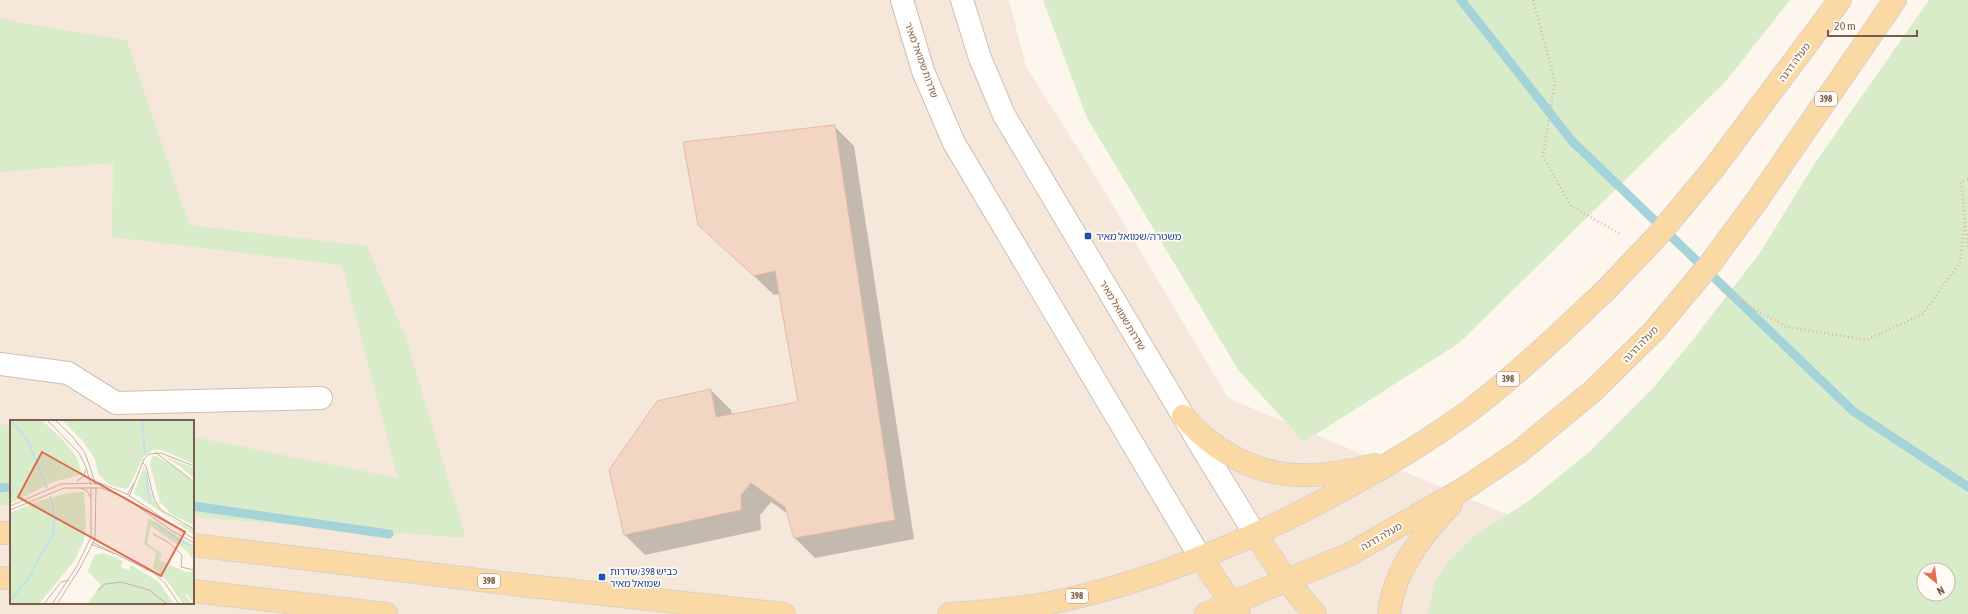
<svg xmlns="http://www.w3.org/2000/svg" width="1968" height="614" viewBox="0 0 1968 614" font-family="'Asap Condensed','Noto Sans Hebrew',sans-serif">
  <rect width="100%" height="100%" fill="#fdf6ec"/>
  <path fill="#f5e8da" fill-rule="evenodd" d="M 0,0 L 1009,0 L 1026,67 L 1101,185 L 1228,398 L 1745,614 L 0,614 ZM 11,421 L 193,421 L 193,603 L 11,603 Z"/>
  <g fill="#d8ecc9" fill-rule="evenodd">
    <polygon points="1043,0 1790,0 1726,81 1459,343 1304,442 1239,371 1087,118"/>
    <path d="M 1929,0 L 1968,0 L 1968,614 L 1428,614 L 1434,584 L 1448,562 L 1473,537 L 1530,500 L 1589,452 L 1653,388 L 1692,341 L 1759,254 L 1815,163 ZM 1924,570 L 1948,570 L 1948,594 L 1924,594 Z"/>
    <polygon points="0,17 16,22 127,40 189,225 367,246 405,336 466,538 193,517 193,437 398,478 342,265 112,237 113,163 0,172"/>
    <polygon points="0,424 11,425 11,505 0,505"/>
  </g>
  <polygon fill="#0003" points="834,126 854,146 914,539 815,558 795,538 788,514 771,502 760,515 761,530 645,555 625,535 711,390 731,410 732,415 799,403 780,294 774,295 699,224"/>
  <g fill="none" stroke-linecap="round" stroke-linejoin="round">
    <g stroke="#a5d3da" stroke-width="9">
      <polyline points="1461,0 1572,141 1853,411 1968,487"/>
      <polyline points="0,488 11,487"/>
      <polyline points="193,506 389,534"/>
    </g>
  </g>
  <polygon fill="#f3d5c3" stroke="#e6bba3" points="835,125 895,520 794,538 785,507 751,483 741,495 741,510 624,535 609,470 657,401 711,389 716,417 798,402 775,271 754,276 698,225 683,142"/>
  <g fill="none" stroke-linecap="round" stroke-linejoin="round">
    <g stroke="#d1beb0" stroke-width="24">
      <g id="minor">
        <polyline points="902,0 923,71 954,143 1200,557"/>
        <polyline points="962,0 980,58 1004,115 1204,451 1255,534"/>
        <polyline points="0,364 68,373 116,403 321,398"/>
      </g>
    </g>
    <g stroke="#dad1cd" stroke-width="24">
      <g id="major">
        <polyline points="1714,168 1840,0"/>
        <polyline points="1758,199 1895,0"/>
        <path d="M 1183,416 C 1191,424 1199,434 1209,441 C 1262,482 1312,481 1374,465"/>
        <polyline points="0,533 11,533"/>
        <polyline points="1255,534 1287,581 1315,614"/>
        <polyline points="193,545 512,584 784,614"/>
        <polyline points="1200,557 1239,614"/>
        <polyline points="0,578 11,578"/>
        <polyline points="193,591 386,614"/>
        <path d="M 949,614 C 982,612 1017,609 1050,603 C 1153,582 1252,540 1344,489 C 1387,466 1428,441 1468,412 C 1517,375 1561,332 1606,290"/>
        <polyline points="1206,614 1350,554 1465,488 1519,452 1593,391 1654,331"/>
        <path d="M 1389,614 C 1393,571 1423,534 1451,504"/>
      </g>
    </g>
    <g stroke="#d9b8a5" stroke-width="2.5" stroke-dasharray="1 3" stroke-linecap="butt">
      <polyline points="1533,0 1555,81 1543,156 1571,206 1622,235"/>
      <polyline points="1968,179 1961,182 1968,248"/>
      <polyline points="1722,291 1787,327 1866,340 1923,314 1960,262 1965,220"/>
    </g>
    <use href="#minor" stroke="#fff" stroke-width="22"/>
    <use href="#major" stroke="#fbd9a5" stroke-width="22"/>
    <g stroke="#dad1cd" stroke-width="24" stroke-linecap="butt">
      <g id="major-bridge">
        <polyline points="1606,290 1660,233 1714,168"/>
        <polyline points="1654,331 1710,264 1758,199"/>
      </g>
    </g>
    <use href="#major-bridge" stroke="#fbd9a5" stroke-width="22"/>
  </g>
  <g fill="#1a4fb4" stroke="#fffaf3" stroke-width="1.5">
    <rect x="1084" y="232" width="8" height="8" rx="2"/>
    <rect x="598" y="573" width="8" height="8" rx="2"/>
  </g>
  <g text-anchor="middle" stroke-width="3.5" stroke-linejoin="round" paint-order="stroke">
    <g fill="#fffaf3" stroke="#a28b7f" stroke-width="1">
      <rect x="1815" y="92" width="22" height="14" rx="3"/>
      <rect x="1497" y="372" width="22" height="14" rx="3"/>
      <rect x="478" y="574" width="22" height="14" rx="3"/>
      <rect x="1066" y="589" width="22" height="14" rx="3"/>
    </g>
    <g font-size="9" font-weight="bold" fill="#7a5c4d">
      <text x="1826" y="102">398</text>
      <text x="1508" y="382">398</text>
      <text x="489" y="584">398</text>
      <text x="1077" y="599">398</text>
    </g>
    <g font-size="10" fill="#7a5c4d" stroke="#fffaf3">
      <text transform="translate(922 60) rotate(70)" y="4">שדרות שמואל מאיר</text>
      <text transform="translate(1794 62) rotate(-54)" y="4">מעלה דרגה</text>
      <text transform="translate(1123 315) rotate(59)" y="4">שדרות שמואל מאיר</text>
      <text transform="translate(1640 344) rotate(-46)" y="4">מעלה דרגה</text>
      <text transform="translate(1381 536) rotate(-30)" y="4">מעלה דרגה</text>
    </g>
    <g font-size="10" fill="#164399" stroke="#fffaf3" text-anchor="start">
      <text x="1096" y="240">משטרה/שמואל מאיר</text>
      <text x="610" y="575">כביש 398/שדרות<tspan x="610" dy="12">שמואל מאיר</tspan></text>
    </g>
  </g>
  <g transform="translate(10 420)">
    <rect width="184" height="184" fill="#fdf6ec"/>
    <path d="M 0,0 L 32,0 L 56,23 L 67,38 L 72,54 L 41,63 L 0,84 ZM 52,0 L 184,0 L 184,44 L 152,30 L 143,30 L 133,37 L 119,67 L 115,69 L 100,65 L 88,54 L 85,39 L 72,20 ZM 152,35 L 184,48 L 184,58 L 168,45 ZM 142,36 L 146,36 L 170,50 L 184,64 L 184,105 L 162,95 L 150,82 L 140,44 ZM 134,46 L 143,80 L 150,89 L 162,99 L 184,109 L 184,115 L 124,73 ZM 74,72 L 76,104 L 74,120 L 65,140 L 29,184 L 0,184 L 0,93 L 29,81 L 58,73 ZM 138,98 L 184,126 L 182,139 L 178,132 L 141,106 L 137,123 L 152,134 L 149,140 L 176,152 L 184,152 L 184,184 L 177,174 L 172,174 L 176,175 L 182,184 L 173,184 L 158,162 L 143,148 L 146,132 L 134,124 ZM 94,133 L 113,141 L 111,147 L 119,150 L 121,145 L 148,161 L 164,184 L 77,184 L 91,165 L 78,151 L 81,143 L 85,135 Z" fill="#d8ecc9"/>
    <path fill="none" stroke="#bfe3e8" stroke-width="2" d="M 1,0 L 18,21 L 37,68M 132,0 L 135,35M 136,53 L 140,84M 144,102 L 167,119 L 184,127M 0,181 L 22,154 L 26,143 L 43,114 L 45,97 L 40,76"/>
    <path fill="none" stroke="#c5b3a7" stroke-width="1" d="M 37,0 L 69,33 L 76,47 L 81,65M 45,0 L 62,16 L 75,33 L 86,65M 145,32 L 184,62M 132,42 L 136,46 L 144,79 L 151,90 L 184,109M 67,61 L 74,56 L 76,50M 71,68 L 77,71 L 81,78M 117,75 L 124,63M 119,77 L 134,39 L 139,34 L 151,33 L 184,46M 0,86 L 51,64 L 90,63 L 117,74 L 184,119M 0,90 L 54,68 L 92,68 L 116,78 L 162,111 L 184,123M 143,114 L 158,122 L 172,135 L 171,147 L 184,150M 82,122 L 144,153 L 155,163 L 169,184M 81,124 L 105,134M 87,171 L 95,164 L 111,162 L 139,170 L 157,184M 34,184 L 51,162 L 59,160M 42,184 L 67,146 L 81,117 L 81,67M 47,184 L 70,148 L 85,119 L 86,67"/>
    <path fill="#dc6d51" fill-opacity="0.15" stroke="#dc6d51" stroke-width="2" d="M 32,32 L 175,112 L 151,156 L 8,77 Z"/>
    <rect width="184" height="184" fill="none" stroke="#7a5c4d" stroke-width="2"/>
  </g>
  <g transform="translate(1936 582) rotate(151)"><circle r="19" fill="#fffaf3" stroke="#cabbb1"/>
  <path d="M0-3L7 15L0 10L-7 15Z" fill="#e76f51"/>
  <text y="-6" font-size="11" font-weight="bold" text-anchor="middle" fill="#7a5c4d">N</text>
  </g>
  <path d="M1828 30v6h89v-6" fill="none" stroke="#7a5c4d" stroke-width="2"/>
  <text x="1834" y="30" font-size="12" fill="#7a5c4d" stroke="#fffaf3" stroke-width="3" paint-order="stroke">20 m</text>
</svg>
